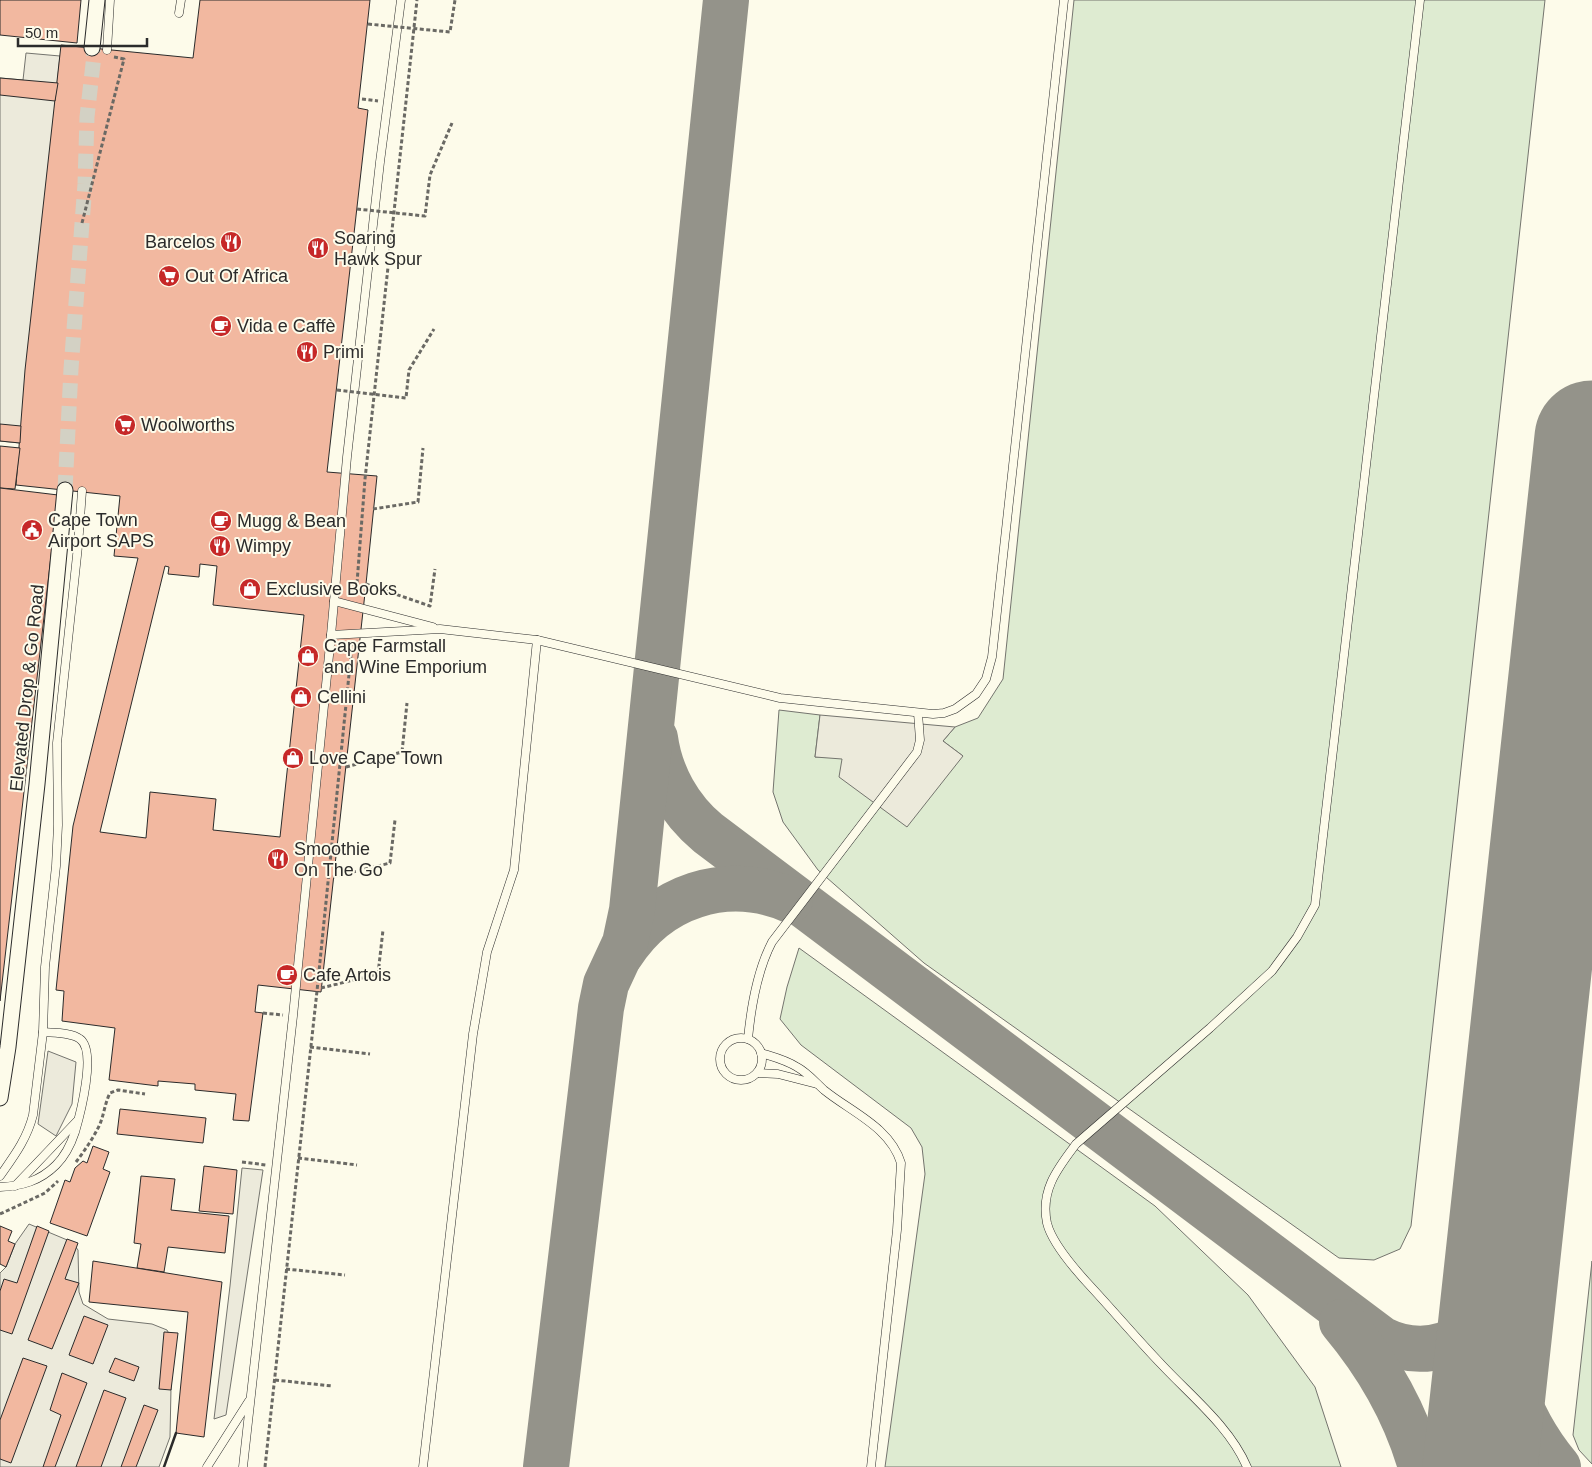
<svg xmlns="http://www.w3.org/2000/svg" width="1592" height="1467" viewBox="0 0 1592 1467" font-family="Arial,sans-serif">
  <rect width="100%" height="100%" fill="#fdfbea"/>
  <g fill="#deebd1" stroke="#74746e">
    <polygon points="1074,0 1545,0 1411,1226 1400,1249 1374,1260 1339,1258 924,963 818,870 783,822 773,792 779,710 820,715 815,757 963,756 943,741 955,727 978,718 1003,679"/>
    <polygon points="799,948 1155,1206 1248,1295 1315,1387 1341,1467 885,1467 925,1174 922,1147 911,1128 801,1045 780,1019 787,987"/>
    <polygon points="1592,1261 1592,1464 1579,1450 1573,1435"/>
  </g>
  <g fill="#eceadb" stroke="#74746e">
    <polygon points="26,53 60,56 20,443 0,441 0,78 23,80"/>
    <polygon points="820,715 955,727 943,741 963,756 907,827 839,777 842,759 815,757"/>
    <polygon points="48,1051 76,1062 72,1104 56,1136 38,1124"/>
    <polygon points="242,1168 263,1170 226,1415 214,1419 230,1286"/>
    <polygon points="29,1224 72,1242 78,1250 79,1292 83,1304 108,1319 152,1324 167,1330 172,1339 170,1437 159,1467 0,1467 0,1273 6,1267 15,1244"/>
  </g>
  <g fill="none" stroke-linecap="round" stroke-linejoin="round">
    <g stroke="#94938a" stroke-width="46">
      <path d="M 655,738 C 660,775 679,809 708,833 L 1381,1339 C 1401,1349 1422,1352 1444,1345 C 1487,1331 1495,1299 1501,1259 C 1503,1241 1506,1224 1508,1206"/>
      <path d="M 621,954 C 658,896 726,873 790,900"/>
      <path d="M 1502,1282 C 1495,1350 1514,1414 1558,1467"/>
      <path d="M 1342,1322 C 1378,1365 1406,1414 1421,1467"/>
      <polyline points="546,1467 601,1008 606,984 625,943 632,910 726,0"/>
    </g>
    <polyline stroke="#94938a" stroke-width="115" points="1480,1467 1592,438"/>
  </g>
  <g fill="#f2b8a0" stroke="#2b2b2b" fill-rule="evenodd">
    <polygon points="0,0 81,0 77,43 0,35"/>
    <path d="M 200,0 L 370,0 L 358,108 L 368,110 L 327,472 L 377,476 L 366,584 L 321,992 L 258,985 L 255,1012 L 263,1013 L 249,1121 L 233,1120 L 236,1094 L 195,1090 L 195,1084 L 158,1081 L 158,1086 L 109,1080 L 115,1028 L 62,1021 L 64,991 L 56,990 L 73,826 L 138,558 L 114,556 L 120,496 L 16,485 L 25,370 L 61,45 L 193,58 ZM 200,564 L 217,566 L 213,605 L 304,615 L 280,837 L 213,830 L 216,799 L 150,792 L 146,838 L 100,832 L 165,566 L 169,567 L 168,574 L 199,577 Z"/>
    <polygon points="0,78 58,83 55,101 0,95"/>
    <polygon points="0,424 21,426 20,443 0,441"/>
    <polygon points="0,446 20,448 15,489 0,488"/>
    <polygon points="0,488 58,495 0,1001"/>
    <polygon points="120,1109 206,1118 203,1143 117,1134"/>
    <polygon points="93,1146 109,1152 103,1169 110,1172 87,1236 50,1223 65,1180 70,1182 75,1168 83,1161 87,1163"/>
    <polygon points="204,1166 237,1170 233,1214 199,1211"/>
    <polygon points="141,1176 175,1179 171,1210 229,1216 225,1253 168,1247 164,1272 137,1268 141,1244 134,1243"/>
    <polygon points="0,1226 12,1231 8,1241 15,1244 6,1267 0,1264"/>
    <polygon points="37,1226 49,1231 12,1334 0,1330 0,1291 4,1279 17,1283"/>
    <polygon points="67,1239 78,1243 65,1279 79,1283 52,1349 28,1340"/>
    <polygon points="93,1261 222,1282 204,1437 176,1433 188,1312 89,1302"/>
    <polygon points="84,1316 108,1325 93,1364 69,1355"/>
    <polygon points="164,1332 178,1333 171,1390 159,1389"/>
    <polygon points="23,1358 47,1366 11,1463 0,1459 0,1420"/>
    <polygon points="115,1358 139,1367 134,1381 109,1372"/>
    <polygon points="62,1373 87,1383 55,1467 43,1467 61,1415 50,1410"/>
    <polygon points="104,1390 126,1398 101,1467 76,1467"/>
    <polygon points="144,1405 158,1410 136,1467 121,1467"/>
  </g>
  <g fill="none" stroke-linecap="round" stroke-linejoin="round">
    <polyline stroke="#d3d1c4" stroke-width="15" stroke-dasharray="15 8" stroke-linecap="butt" points="65,490 71,369 85,184 87,117 94,55 92,48"/>
    <g stroke="#2b2b2b" stroke-width="9">
      <g id="lane">
        <polyline points="179,13 181,0"/>
        <polyline points="107,50 110,0"/>
        <polyline points="334,601 433,627"/>
        <polyline points="331,635 440,629 537,640 780,698 933,714 944,713 955,709 976,694 986,679 992,657 1064,0"/>
        <circle cx="741" cy="1059" r="21"/>
        <path d="M 748,1039 C 751,1007 757,971 772,942 L 917,752 L 920,740 L 918,713"/>
        <path d="M 761,1053 C 774,1057 786,1060 797,1067 C 808,1073 815,1082 824,1090 C 851,1112 890,1127 901,1163 L 897,1230 L 871,1467"/>
        <polyline points="758,1073 778,1074 817,1084"/>
        <path d="M 0,1176 C 14,1156 27,1139 33,1115 L 43,1032 L 45,967 L 56,866 L 58,825 L 57,743 L 78,546 L 82,491"/>
        <polyline points="15,1186 77,1121"/>
        <path d="M 0,1187 C 22,1186 40,1181 56,1165 C 65,1156 71,1144 75,1132 C 80,1115 97,1051 80,1039 C 71,1032 53,1033 43,1032"/>
        <polyline points="207,1467 249,1401"/>
        <polyline points="243,1467 293,1016 331,635 347,457 380,162 401,0"/>
        <polyline points="423,1467 473,1034 487,952 514,870 537,640"/>
        <path d="M 1247,1467 C 1230,1427 1191,1396 1162,1365 C 1138,1340 1116,1314 1093,1289 C 1078,1273 1052,1244 1047,1223 C 1040,1190 1058,1168 1076,1144 L 1210,1028 L 1272,971 L 1297,937 L 1315,905 L 1420,0"/>
      </g>
    </g>
    <g stroke="#2b2b2b" stroke-width="17">
      <g id="street">
        <polyline points="92,48 97,0"/>
        <polyline points="0,1098 8,1047 37,784 65,490"/>
      </g>
    </g>
    <g stroke="#6a6964" stroke-width="3" stroke-dasharray="4 2.5" stroke-linecap="butt">
      <polyline points="362,99 378,101"/>
      <polyline points="82,223 124,59 114,57"/>
      <polyline points="373,509 418,502 423,448"/>
      <polyline points="366,584 430,606 435,569"/>
      <polyline points="356,596 365,479 417,0"/>
      <polyline points="346,767 402,752 407,703"/>
      <polyline points="333,877 390,863 395,820"/>
      <polyline points="321,988 378,974 383,930"/>
      <polyline points="263,1013 283,1015"/>
      <polyline points="310,1047 370,1054"/>
      <polyline points="298,1158 357,1165"/>
      <path d="M 76,1162 C 85,1150 94,1137 100,1124 C 104,1114 105,1103 110,1093 L 118,1090 L 145,1094"/>
      <polyline points="242,1162 266,1165"/>
      <polyline points="0,1214 45,1193 58,1181"/>
      <polyline points="286,1269 345,1275"/>
      <polyline points="275,1380 332,1386"/>
      <polyline points="265,1467 317,991 352,645"/>
    </g>
    <use href="#lane" stroke="#fdfbea" stroke-width="8"/>
    <use href="#street" stroke="#fdfbea" stroke-width="15"/>
    <g stroke="#6a6964" stroke-width="3" stroke-dasharray="4 2.5" stroke-linecap="butt">
      <polyline points="368,24 450,32 455,0"/>
      <polyline points="357,209 425,216 430,175 452,123"/>
      <polyline points="337,390 406,398 409,370 434,329"/>
    </g>
    <polyline stroke="#2b2b2b" stroke-width="2.5" points="164,1467 176,1433"/>
  </g>
  <defs>
    <g id="restaurant-disc" transform="scale(1.125)"><circle r="9.5" fill="#c62828" stroke="#fdfbea"/><path d="M-5-6h1v4h1v-4h1v4h1v-4h1v5L-1.5 .5V6h-2V.5L-5-1ZM5-6V6H3V1.5H1.5Q1.5-4 5-6Z" fill="#fff"/></g>
    <g id="supermarket-disc" transform="scale(1.125)"><circle r="9.5" fill="#c62828" stroke="#fdfbea"/><path d="M-6-5.5h2.5l.6 2H6L4.5 2H-2.5L-4.4-4H-6ZM-1.5 3.2a1.3 1.3 0 1 0 .1 0ZM3 3.2a1.3 1.3 0 1 0 .1 0Z" fill="#fff"/></g>
    <g id="cafe-disc" transform="scale(1.125)"><circle r="9.5" fill="#c62828" stroke="#fdfbea"/><path d="M-5.5-4.5H6V0H3Q3 3.5 0 3.5H-2.5Q-5.5 3.5-5.5 0ZM3-3.2v2h1.7v-2ZM-6 4.5H4V6H-6Z" fill="#fff"/></g>
    <g id="civic-disc" transform="scale(1.125)"><circle r="9.5" fill="#c62828" stroke="#fdfbea"/><path d="M-.6-6.5H3V-4.5H.6V-3L4-1V1h2V6H-6V1h2V-1L-.6-3ZM-1.2 2.5V6h2.4V2.5Z" fill="#fff"/></g>
    <g id="shop-disc" transform="scale(1.125)"><circle r="9.5" fill="#c62828" stroke="#fdfbea"/><path d="M-5-2.5h2.3a2.7 3.5 0 0 1 5.4 0H5L5.5 6h-11ZM-1.5-2.5h3a1.5 2.3 0 0 0-3 0Z" fill="#fff"/></g>
  </defs>
  <g fill-rule="evenodd">
    <use href="#restaurant-disc" x="231" y="242"/>
    <use href="#restaurant-disc" x="318" y="248"/>
    <use href="#supermarket-disc" x="169" y="276"/>
    <use href="#cafe-disc" x="221" y="326"/>
    <use href="#restaurant-disc" x="307" y="352"/>
    <use href="#supermarket-disc" x="125" y="425"/>
    <use href="#cafe-disc" x="221" y="521"/>
    <use href="#civic-disc" x="32" y="530"/>
    <use href="#restaurant-disc" x="220" y="546"/>
    <use href="#shop-disc" x="250" y="589"/>
    <use href="#shop-disc" x="308" y="656"/>
    <use href="#shop-disc" x="301" y="697"/>
    <use href="#shop-disc" x="293" y="758"/>
    <use href="#restaurant-disc" x="278" y="859"/>
    <use href="#cafe-disc" x="287" y="975"/>
  </g>
  <g text-anchor="middle" stroke-width="4" stroke-linejoin="round" paint-order="stroke">
    <g font-size="18" fill="#2b2b2b" stroke="#fdfbea" text-anchor="start">
      <text x="334" y="244">Soaring<tspan x="334" dy="21">Hawk Spur</tspan></text>
      <text x="215" y="248" text-anchor="end">Barcelos</text>
      <text x="185" y="282">Out Of Africa</text>
      <text x="237" y="332">Vida e Caffè</text>
      <text x="323" y="358">Primi</text>
      <text x="141" y="431">Woolworths</text>
      <text x="48" y="526">Cape Town<tspan x="48" dy="21">Airport SAPS</tspan></text>
      <text x="237" y="527">Mugg &amp; Bean</text>
      <text x="236" y="552">Wimpy</text>
      <text x="266" y="595">Exclusive Books</text>
      <text x="324" y="652">Cape Farmstall<tspan x="324" dy="21">and Wine Emporium</tspan></text>
      <text x="317" y="703">Cellini</text>
      <text x="309" y="764">Love Cape Town</text>
      <text x="294" y="855">Smoothie<tspan x="294" dy="21">On The Go</tspan></text>
      <text x="303" y="981">Cafe Artois</text>
    </g>
    <g font-size="18" fill="#2b2b2b" stroke="#fdfbea">
      <text transform="translate(27 688) rotate(-84)" y="6">Elevated Drop &amp; Go Road</text>
    </g>
  </g>
  <path d="M18 38v8h129v-8" fill="none" stroke="#2b2b2b" stroke-width="2.5"/>
  <text x="25" y="38" font-size="15" fill="#2b2b2b" stroke="#fdfbea" stroke-width="4" paint-order="stroke">50 m</text>
</svg>
